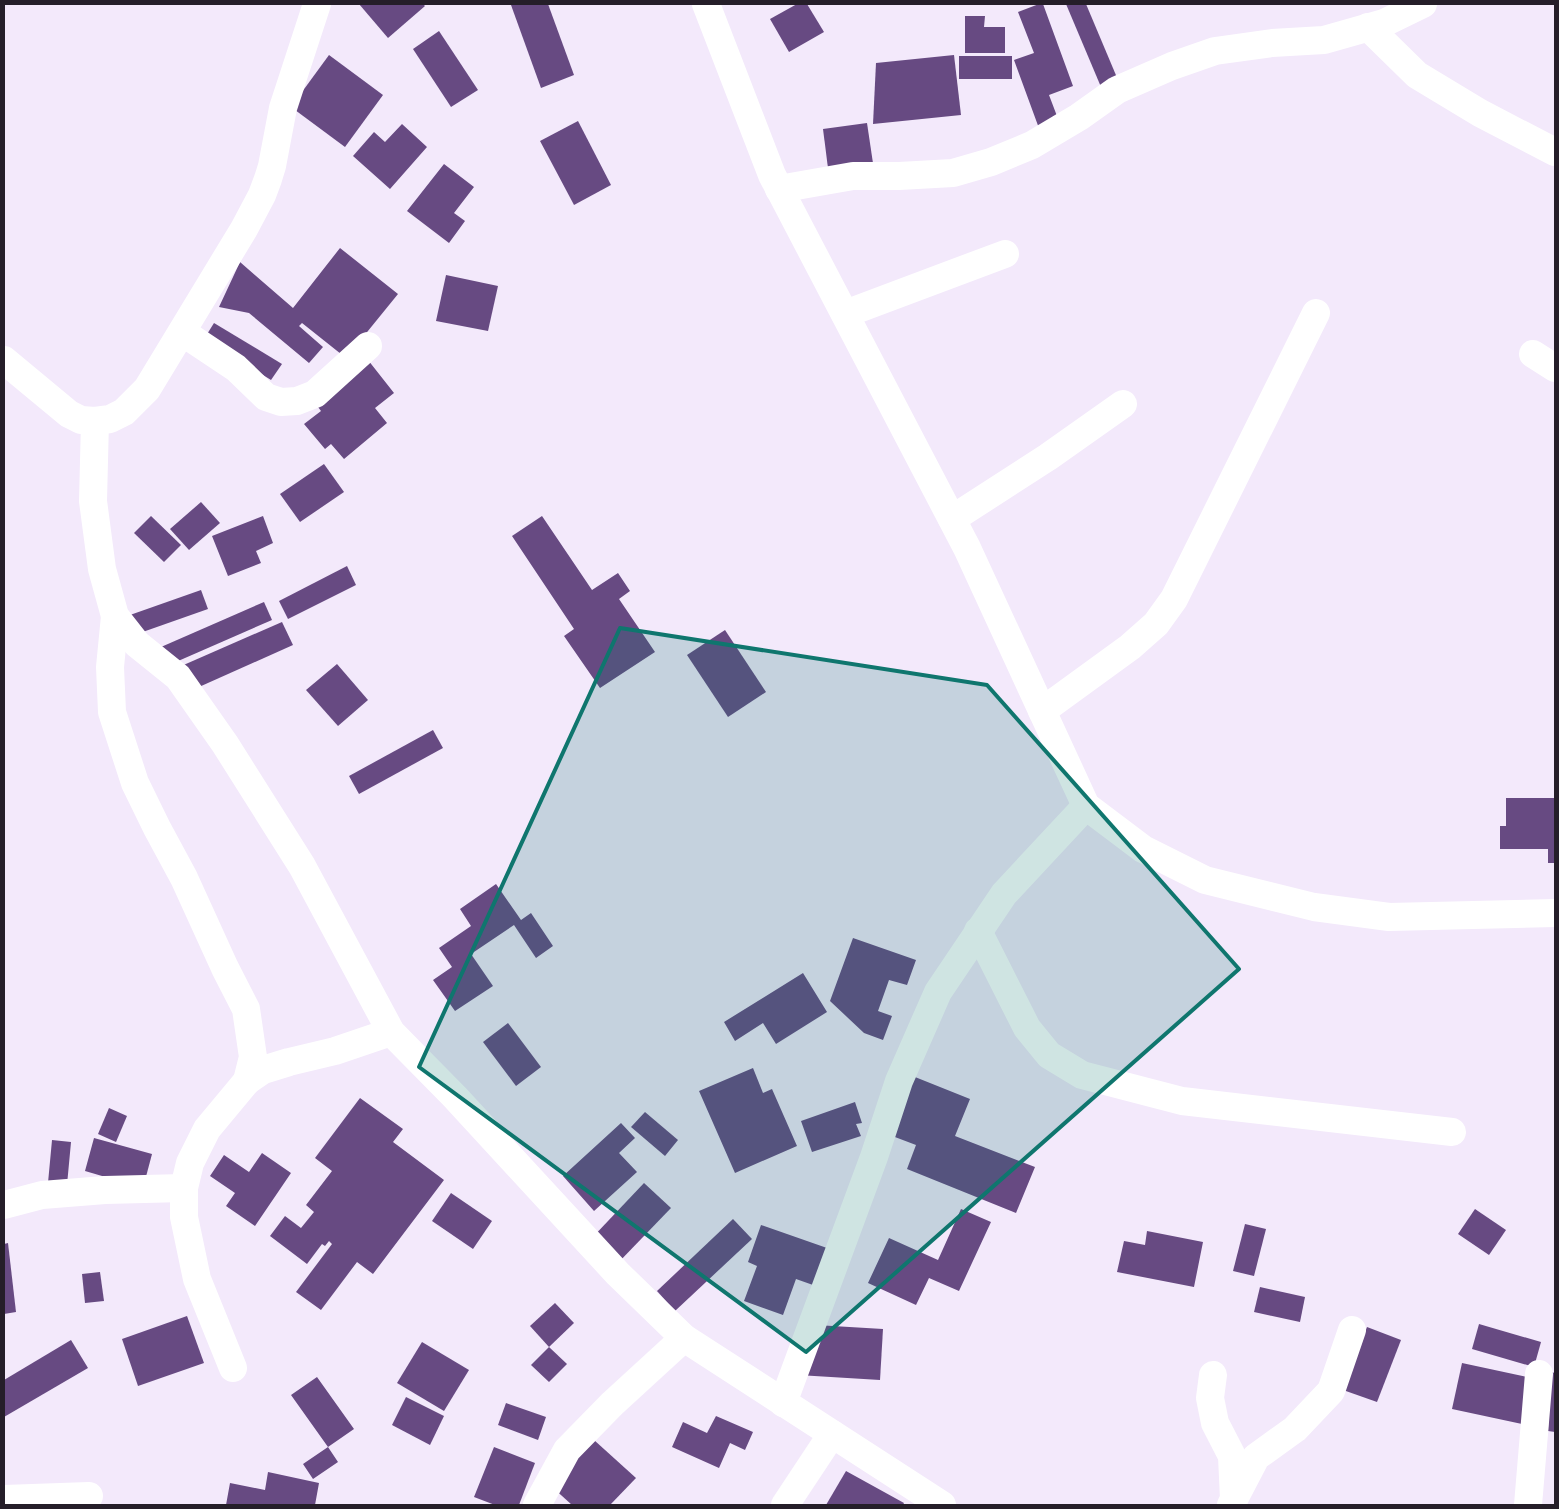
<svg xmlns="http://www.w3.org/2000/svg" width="1559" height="1509" viewBox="0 0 1559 1509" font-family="'Asap Condensed',sans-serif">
  <rect width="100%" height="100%" fill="#f3e9fb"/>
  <g fill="#674a82">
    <polygon points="359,4 423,4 425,6 388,38"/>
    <polygon points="515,4 548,4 574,75 541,88 511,5"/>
    <polygon points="797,4 807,4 824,32 789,52 770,19"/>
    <polygon points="1039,4 1043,4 1073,86 1049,95 1060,124 1040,131 1014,60 1034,53 1018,12"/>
    <polygon points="1066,4 1086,4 1118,80 1101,87"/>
    <polygon points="965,16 985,16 984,27 1005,27 1005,53 965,53"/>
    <polygon points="439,31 478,90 451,107 413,49"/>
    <polygon points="329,55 383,95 345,147 291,107"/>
    <polygon points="954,55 961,115 873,124 876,63"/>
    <rect x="959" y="56" width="53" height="23"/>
    <polygon points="578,121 611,185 574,205 540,141"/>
    <polygon points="867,123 874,170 829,176 823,129"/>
    <polygon points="402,124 427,147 390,189 353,156 374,132 385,142"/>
    <polygon points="444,164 474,187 454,213 465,221 449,243 407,211"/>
    <polygon points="340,248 398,294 346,358 302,323 299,326 323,347 309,363 249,313 219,307 240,262 293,308"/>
    <polygon points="446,275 498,286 488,331 436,321"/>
    <polygon points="214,323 282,364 271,380 204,339"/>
    <polygon points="368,360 394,393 375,408 387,423 344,459 331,444 325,449 304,424 321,411 315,403"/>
    <polygon points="324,464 344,492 300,522 280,494"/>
    <polygon points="201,502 220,523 189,550 170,529"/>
    <polygon points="151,516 181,545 164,562 134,533"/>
    <polygon points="263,516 273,543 256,551 261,563 228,576 212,536"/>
    <polygon points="542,516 592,590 618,573 630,591 619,599 655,652 600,688 564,636 574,629 512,536"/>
    <polygon points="347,566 356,585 288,619 279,601"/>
    <polygon points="201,590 208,609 137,634 130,615"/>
    <polygon points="264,602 272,620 169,665 161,647"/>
    <polygon points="282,622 293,645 190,691 179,667"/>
    <polygon points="725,630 766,692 728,717 687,655"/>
    <polygon points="337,664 368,700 338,726 306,690"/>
    <polygon points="433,730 443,748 359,794 349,776"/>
    <polygon points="1506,798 1555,798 1555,863 1548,863 1548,849 1500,849 1500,826 1506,826"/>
    <polygon points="496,884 521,920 531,913 553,946 536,958 514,925 471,954 493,986 455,1011 433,980 452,967 439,948 471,926 460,909"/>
    <polygon points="853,938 916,960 907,985 889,980 878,1011 892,1016 883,1040 864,1033 830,1001"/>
    <polygon points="803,973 827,1012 776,1044 763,1023 735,1041 724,1022"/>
    <polygon points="508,1023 541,1067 516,1086 483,1042"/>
    <polygon points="753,1068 763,1093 772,1089 797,1146 735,1173 699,1091"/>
    <polygon points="910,1075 970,1099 955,1136 1035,1167 1016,1213 907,1169 916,1145 887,1134"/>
    <polygon points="360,1098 403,1129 393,1142 444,1180 373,1274 357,1262 321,1310 296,1292 332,1244 329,1241 325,1246 322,1244 307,1264 270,1236 285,1216 301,1228 314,1212 306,1205 332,1171 315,1158"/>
    <polygon points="855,1102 862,1123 856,1124 861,1136 812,1152 801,1121"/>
    <polygon points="109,1108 127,1116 116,1142 98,1134"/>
    <polygon points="645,1112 678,1140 665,1156 631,1127"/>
    <polygon points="621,1123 635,1138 619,1153 637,1172 594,1211 563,1176"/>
    <polygon points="94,1138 152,1154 143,1188 85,1171"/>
    <polygon points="52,1140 71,1142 67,1185 48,1183"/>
    <polygon points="262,1153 291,1173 255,1226 226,1206 235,1193 210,1176 224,1155 249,1172"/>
    <polygon points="644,1183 671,1208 616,1265 590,1240"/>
    <polygon points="451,1193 492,1221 473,1249 432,1221"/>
    <polygon points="961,1209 991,1222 959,1291 929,1278 916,1305 868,1283 889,1238 938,1260"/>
    <polygon points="1475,1209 1506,1230 1489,1255 1458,1234"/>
    <polygon points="733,1219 752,1239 675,1311 657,1291"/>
    <polygon points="1245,1224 1266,1229 1254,1276 1233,1271"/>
    <polygon points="761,1225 827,1248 813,1285 796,1279 783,1315 744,1301 757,1266 748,1262"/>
    <polygon points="1147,1231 1203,1242 1194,1287 1117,1272 1124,1241 1145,1245"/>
    <polygon points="8,1243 16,1312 4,1314 4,1244"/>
    <polygon points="100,1272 104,1301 85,1303 82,1274"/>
    <polygon points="1260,1287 1305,1297 1300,1322 1254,1312"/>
    <polygon points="555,1303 574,1323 549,1347 530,1326"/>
    <polygon points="187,1316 204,1363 138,1386 122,1339"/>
    <polygon points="1479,1324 1541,1342 1534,1367 1472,1349"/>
    <polygon points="816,1325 883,1329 880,1380 798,1375"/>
    <polygon points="1367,1327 1401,1340 1377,1402 1343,1390"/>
    <polygon points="71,1340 88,1368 4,1417 4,1380"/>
    <polygon points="422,1342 469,1370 444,1411 397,1383"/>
    <polygon points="549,1347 567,1364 549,1382 531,1365"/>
    <polygon points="1462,1363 1532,1378 1522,1424 1452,1409"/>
    <polygon points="1551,1372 1555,1373 1555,1432 1548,1431"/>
    <polygon points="317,1377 354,1429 328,1447 338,1462 313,1479 303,1464 328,1447 291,1395"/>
    <polygon points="406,1397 444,1416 430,1445 392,1425"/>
    <polygon points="506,1403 546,1417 538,1440 498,1425"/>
    <polygon points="716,1416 753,1432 745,1450 730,1443 719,1468 672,1447 683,1422 707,1433"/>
    <polygon points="594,1440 636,1478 610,1505 572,1505 551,1486"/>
    <polygon points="494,1447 535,1463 519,1505 495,1505 474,1497"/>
    <polygon points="846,1471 904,1503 903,1505 826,1505"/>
    <polygon points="268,1472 319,1483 315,1505 226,1505 230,1483 265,1490"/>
  </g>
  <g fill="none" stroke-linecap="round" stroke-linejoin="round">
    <g stroke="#fff" stroke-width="28">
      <polyline points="706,4 772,175 967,548 1086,806 1143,849 1205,880 1314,907 1389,917 1555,913"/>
      <polyline points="1368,27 1417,75 1480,113 1555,152"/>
      <polyline points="779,189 853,176 899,176 953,173 991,162 1032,145 1079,117 1117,90 1172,66 1215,51 1272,43 1324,40 1384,23 1423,4"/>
      <polyline points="845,314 1005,254"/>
      <polyline points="182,332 236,368 266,397 281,402 297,401 315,394 368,346"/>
      <polyline points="1533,354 1555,368"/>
      <polyline points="4,360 69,414 81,420 95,421 110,419 124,412 147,389 244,229 262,195 268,179 272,166 283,108 317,4"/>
      <polyline points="95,421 93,501 102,569 115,616 137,644 178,677 225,744 302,866 391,1032 455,1097 618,1274 684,1338 942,1505"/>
      <polyline points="952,519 1048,457 1123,404"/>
      <polyline points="115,616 110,667 112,712 135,783 157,828 184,878 225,968 246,1009 253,1057 247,1081"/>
      <polyline points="1042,711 1130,647 1156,624 1174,599 1316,313"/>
      <polyline points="978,931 1027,1028 1049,1055 1082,1075 1182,1101 1452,1132"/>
      <polyline points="4,1205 42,1195 105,1190 184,1188"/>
      <polyline points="233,1368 197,1279 184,1217 184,1188 190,1163 207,1129 247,1081 263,1070 289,1062 335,1051 391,1032"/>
      <polyline points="1213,1375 1210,1398 1215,1423 1232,1456 1234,1499"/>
      <polyline points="783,1403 874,1157 899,1081 938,992 1004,894 1086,806"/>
      <polyline points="4,1499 89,1496"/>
      <polyline points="537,1505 567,1450 612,1404 684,1338"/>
      <polyline points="785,1505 832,1434"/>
      <polyline points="1231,1505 1256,1457 1295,1429 1331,1391 1352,1330"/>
      <polyline points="1528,1505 1539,1374"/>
    </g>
  </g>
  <path fill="#0f766e" fill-opacity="0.2" stroke="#0f766e" stroke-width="4" stroke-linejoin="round" d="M 620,628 L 987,685 L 1239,969 L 806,1352 L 419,1067 Z"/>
  <rect width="1559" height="1509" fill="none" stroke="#251e29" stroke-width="10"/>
</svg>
